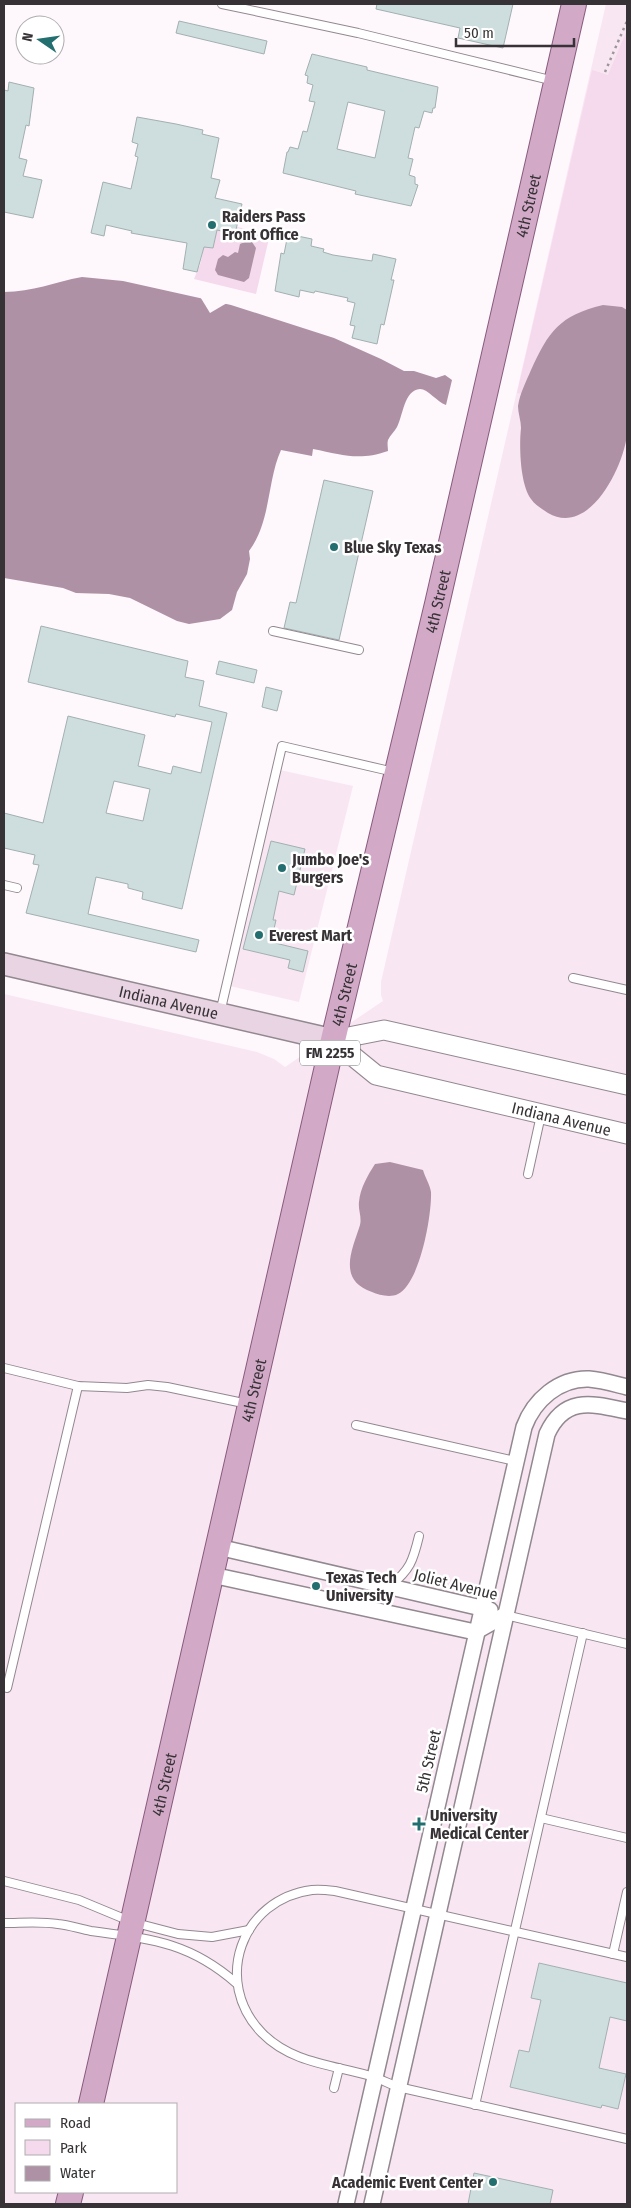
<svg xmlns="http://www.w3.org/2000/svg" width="631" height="2208" viewBox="0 0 631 2208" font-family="'Fira Sans Condensed',sans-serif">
  <rect width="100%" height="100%" fill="#fef7fc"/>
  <g fill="#f9e6f3" fill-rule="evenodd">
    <path d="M 606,4 L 627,4 L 627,2204 L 4,2204 L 4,994 L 257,1052 L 274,1059 L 285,1067 L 383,1001 L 381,995 L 381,982 ZM 16,2104 L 176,2104 L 176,2192 L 16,2192 Z"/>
    <polygon points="280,770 353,786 299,1002 230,986"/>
  </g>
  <g fill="#f5d9ec">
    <polygon points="627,30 627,417 517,393 592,70 608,75"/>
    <polygon points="237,227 270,234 256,294 194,279 200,265 204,247 213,248 217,230 235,234"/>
  </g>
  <g fill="#ae91a5">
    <polygon points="247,241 252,242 256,248 249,278 244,282 218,275 215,270 218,259 223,255 228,257 235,252 238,253 240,244"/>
    <path d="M 82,277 L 123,281 L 231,305 L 334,338 L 381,359 L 404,371 L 414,371 L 436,378 L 445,375 L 452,380 L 446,405 C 437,402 428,389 420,389 C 404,390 403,416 397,427 C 395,431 390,435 388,440 C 387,443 388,448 388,451 C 359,461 343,455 313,449 L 312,456 L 281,450 C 267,481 271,522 249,551 L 250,559 L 247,574 L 237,592 L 232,610 L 220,619 L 189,624 L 177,621 L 130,598 L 109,594 L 76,593 L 63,588 L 4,578 L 4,292 C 33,292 54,282 82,277 Z"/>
    <path d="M 603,305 L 622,307 L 627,310 C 627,339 627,368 627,397 C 627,410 629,423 627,435 C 623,468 589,537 548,513 C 542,509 535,505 531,499 C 520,484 519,446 521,428 C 521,421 518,413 518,406 C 520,393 526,382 531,370 C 549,331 559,316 603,305 Z"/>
    <path d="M 390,1162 L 423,1170 C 425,1177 430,1185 431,1192 C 432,1215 420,1283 398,1294 C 390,1298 379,1295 372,1292 C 337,1280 352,1250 360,1225 C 362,1217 358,1210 359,1202 C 360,1188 368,1175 375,1164 Z"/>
  </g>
  <polygon fill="#fef7fc" points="199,295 228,302 227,303 210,313"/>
  <g fill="#cedddd" stroke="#a2b0b0" fill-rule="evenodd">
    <polygon points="377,4 513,4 503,48 458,38 460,28 376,9"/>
    <polygon points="179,21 267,41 264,54 176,33"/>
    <path d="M 312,54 L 367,67 L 367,70 L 438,87 L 435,108 L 433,108 L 432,113 L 424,111 L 419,128 L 415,127 L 408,158 L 413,159 L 409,175 L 415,177 L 415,184 L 418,185 L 411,206 L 355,194 L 356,191 L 283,173 L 287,152 L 288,152 L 290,147 L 298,149 L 303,131 L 307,132 L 315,102 L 309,101 L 313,85 L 307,83 L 308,76 L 305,75 ZM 348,102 L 385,111 L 375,158 L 337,149 Z"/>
    <polygon points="9,82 34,88 29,126 26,125 19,158 27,160 23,176 42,180 33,218 4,212 4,90 8,91"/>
    <polygon points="137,117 176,124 203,130 202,134 219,138 211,178 220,180 215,198 242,204 235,234 217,230 213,248 204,247 197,272 183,269 187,243 131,233 132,231 106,225 104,236 91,233 103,182 131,189 138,157 135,156 138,144 132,142"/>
    <polygon points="288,234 312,239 311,246 324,249 323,252 333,255 372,261 373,254 396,259 391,280 394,280 384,325 381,324 377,344 352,338 355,326 350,325 355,303 347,301 348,298 315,291 314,293 300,290 299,297 275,291 281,253 284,254"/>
    <polygon points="324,480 373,491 339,640 284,628 290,602 296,603"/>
    <path d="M 41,626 L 188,661 L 185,677 L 204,681 L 199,706 L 227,713 L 182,909 L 142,899 L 143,892 L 128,888 L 128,884 L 96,877 L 88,914 L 199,940 L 196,952 L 26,913 L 39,865 L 33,864 L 35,855 L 4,848 L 4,813 L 43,823 L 68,716 L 145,735 L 138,766 L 171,774 L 173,766 L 201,773 L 212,722 L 176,714 L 175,717 L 28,682 ZM 114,781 L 150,789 L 143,821 L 106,813 Z"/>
    <polygon points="219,661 257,670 254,683 216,674"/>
    <polygon points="266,687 282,691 277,711 262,707"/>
    <polygon points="271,841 305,849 294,895 279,891 273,920 276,920 271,942 308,951 303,972 288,968 290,960 243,949"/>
    <polygon points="539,1963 627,1983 627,2021 610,2017 599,2068 626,2074 618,2109 602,2105 601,2108 510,2087 519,2050 529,2052 541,2000 531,1998"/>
    <polygon points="474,2173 553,2190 550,2204 468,2204"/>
  </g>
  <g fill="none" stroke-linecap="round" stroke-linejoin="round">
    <g stroke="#92888f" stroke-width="10">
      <g id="service">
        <polyline points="222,4 358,33 554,81"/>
        <polyline points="273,631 359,650"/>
        <polyline points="4,885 17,888"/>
        <polyline points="573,978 627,990"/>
        <polyline points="220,1013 282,746 394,772"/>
        <polyline points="528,1174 541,1115"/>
        <polyline points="4,1368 78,1386 127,1388 148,1385 167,1387 248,1404"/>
        <polyline points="356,1425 515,1461"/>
        <path d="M 390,1586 C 410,1570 413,1561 419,1536"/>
        <polyline points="505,1615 627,1644"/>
        <polyline points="4,1687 7,1688 78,1386"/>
        <polyline points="541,1818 627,1838"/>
        <polyline points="4,1881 79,1900 132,1922 178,1934 212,1937 249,1930"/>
        <path d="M 4,1923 C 21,1923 40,1921 58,1924 C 69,1925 80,1929 91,1931 C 151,1939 189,1942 236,1983"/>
        <polyline points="613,1954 627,1892"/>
        <path d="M 627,1957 L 335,1891 C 327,1890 319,1889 312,1890 C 241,1899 212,1982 262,2033 C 292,2064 336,2065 374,2077 C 382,2080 390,2084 398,2087 L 627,2139"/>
        <polyline points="334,2088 339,2068"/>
        <polyline points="475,2105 583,1633"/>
      </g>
    </g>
    <g stroke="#92888f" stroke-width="18">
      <g id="minor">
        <polyline points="218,1547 490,1610"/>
        <polyline points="212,1575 475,1632 505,1615"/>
        <path d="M 346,2204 L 524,1427 C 534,1400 559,1378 589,1379 C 602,1380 615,1384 627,1387"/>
        <path d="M 372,2204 L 547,1434 C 565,1395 593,1404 627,1411"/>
      </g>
    </g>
    <g stroke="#92888f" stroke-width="21">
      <g id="tertiary">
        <path id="s1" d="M 333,1040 L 376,1075 L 627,1134"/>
        <polyline points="333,1040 384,1030 627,1085"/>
      </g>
    </g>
    <g stroke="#92888f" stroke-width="24">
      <g id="secondary">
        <path id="s2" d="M 4,964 L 333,1040"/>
      </g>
    </g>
    <g stroke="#885b7c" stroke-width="26">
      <g id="primary">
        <path id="s3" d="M 91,2104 L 333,1040 L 437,604 L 574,4"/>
        <polyline points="68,2204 71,2192"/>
      </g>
    </g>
    <polyline stroke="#9c969a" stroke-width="2.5" stroke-dasharray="2.5 4" stroke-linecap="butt" points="605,72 627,21"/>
    <use href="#service" stroke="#fff" stroke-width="8"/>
    <use href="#minor" stroke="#fff" stroke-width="15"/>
    <use href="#tertiary" stroke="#fff" stroke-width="19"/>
    <use href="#secondary" stroke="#e8d4e3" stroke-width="21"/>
    <use href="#primary" stroke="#d2aac8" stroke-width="24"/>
  </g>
  <g fill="#236e6f" stroke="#fff" stroke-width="2">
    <circle cx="212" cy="225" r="5"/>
    <circle cx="334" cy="547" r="5"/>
    <circle cx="282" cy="868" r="5"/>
    <circle cx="259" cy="935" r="5"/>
    <circle cx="316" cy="1586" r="5"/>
    <path d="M416.5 1816.5h5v5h5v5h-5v5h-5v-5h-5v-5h5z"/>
    <circle cx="493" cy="2182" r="5"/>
  </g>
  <g text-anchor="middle" stroke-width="5" stroke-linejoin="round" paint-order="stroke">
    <rect fill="#fff" stroke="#727072" stroke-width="1" x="300" y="1040.5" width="60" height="25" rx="4"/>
    <g font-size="15" font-weight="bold" fill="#363235">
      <text x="330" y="1058">FM 2255</text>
    </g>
    <g font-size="16" fill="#363235" stroke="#fff">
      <text dy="6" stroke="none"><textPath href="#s3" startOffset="1948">4th Street</textPath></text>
      <text dy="6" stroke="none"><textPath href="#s3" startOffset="1542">4th Street</textPath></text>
      <text dy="6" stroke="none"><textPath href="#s3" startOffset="1138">4th Street</textPath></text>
      <text dy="6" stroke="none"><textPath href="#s2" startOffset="169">Indiana Avenue</textPath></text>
      <text dy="6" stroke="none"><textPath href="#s1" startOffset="246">Indiana Avenue</textPath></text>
      <text dy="6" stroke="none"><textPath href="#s3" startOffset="732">4th Street</textPath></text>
      <text transform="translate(456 1584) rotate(14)" y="6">Joliet Avenue</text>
      <text transform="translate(428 1761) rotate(-77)" y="6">5th Street</text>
      <text dy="6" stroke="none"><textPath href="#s3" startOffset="328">4th Street</textPath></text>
    </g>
    <g font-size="16" font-weight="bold" fill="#363235" stroke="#fff" text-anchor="start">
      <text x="222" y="222">Raiders Pass<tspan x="222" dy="18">Front Office</tspan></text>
      <text x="344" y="553">Blue Sky Texas</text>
      <text x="292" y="865">Jumbo Joe's<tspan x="292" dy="18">Burgers</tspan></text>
      <text x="269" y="941">Everest Mart</text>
      <text x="326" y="1583">Texas Tech<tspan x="326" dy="18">University</tspan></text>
      <text x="430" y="1821">University<tspan x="430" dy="18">Medical Center</tspan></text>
      <text x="483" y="2188" text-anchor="end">Academic Event Center</text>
    </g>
  </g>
  <rect width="631" height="2208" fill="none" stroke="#363235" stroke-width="10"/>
  <rect x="15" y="2103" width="162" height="90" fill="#ffffff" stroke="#afadae"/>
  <rect x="25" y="2119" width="25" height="8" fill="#d2aac8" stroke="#afadae"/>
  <text x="60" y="2128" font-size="15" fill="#363235">Road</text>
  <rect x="25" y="2140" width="25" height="15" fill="#f5d9ec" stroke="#afadae"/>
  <text x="60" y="2153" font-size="15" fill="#363235">Park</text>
  <rect x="25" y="2166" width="25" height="15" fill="#ae91a5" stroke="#afadae"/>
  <text x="60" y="2178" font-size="15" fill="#363235">Water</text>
  <g transform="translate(40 40) rotate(283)"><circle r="24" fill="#ffffff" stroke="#afadae"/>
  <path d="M0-4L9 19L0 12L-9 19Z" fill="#236e6f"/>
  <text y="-8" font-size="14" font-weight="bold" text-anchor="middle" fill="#363235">N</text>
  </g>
  <path d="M456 38v8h118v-8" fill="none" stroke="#363235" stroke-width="2.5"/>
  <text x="464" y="38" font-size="15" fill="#363235" stroke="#ffffff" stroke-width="4" paint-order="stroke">50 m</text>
</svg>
